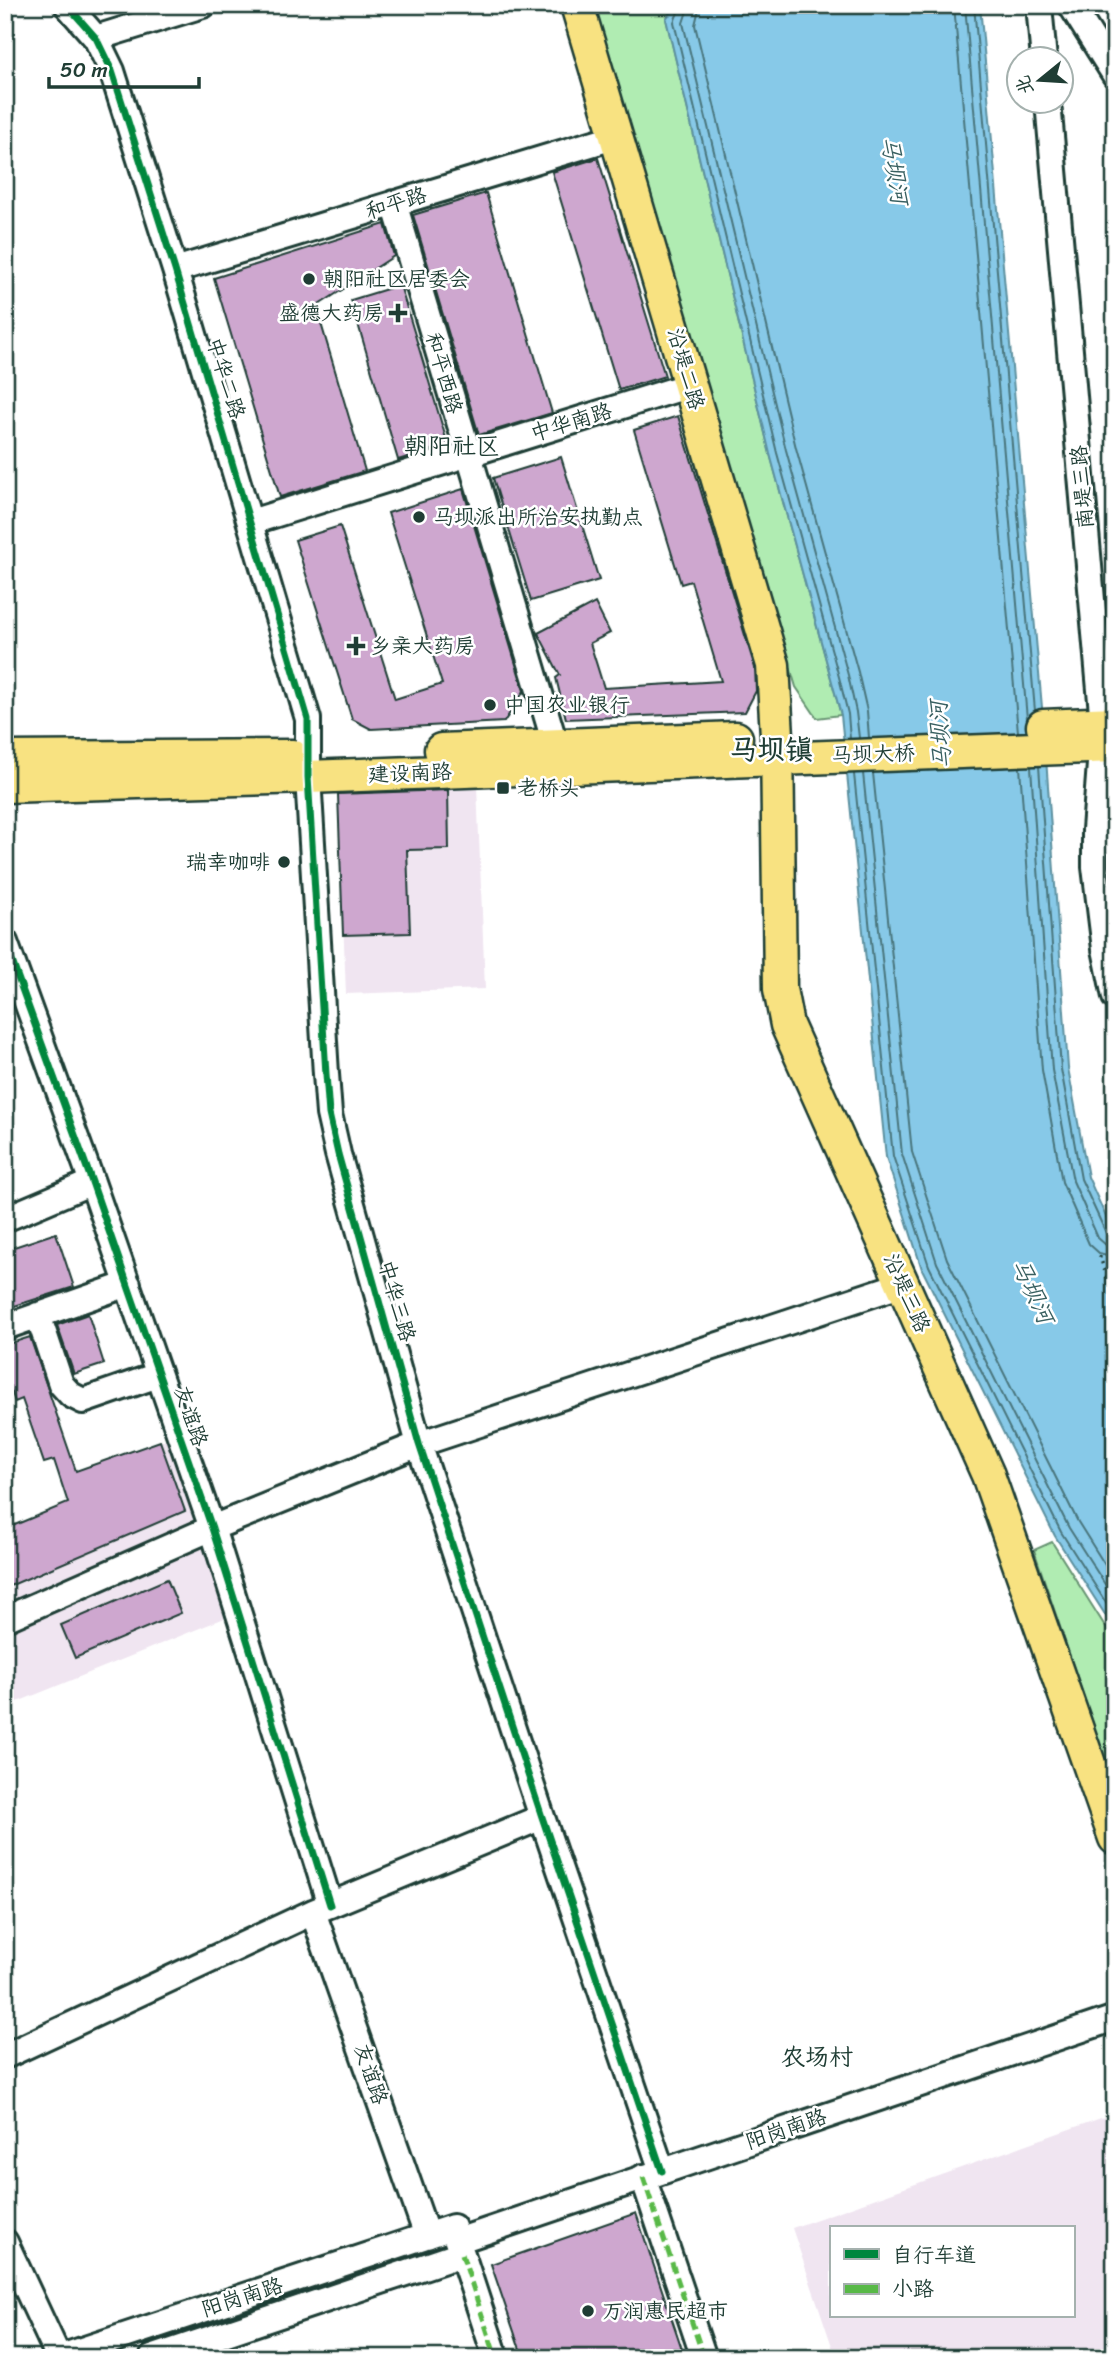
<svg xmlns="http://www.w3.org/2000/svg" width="1120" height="2363" viewBox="0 0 1120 2363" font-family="Sriracha,'LXGW WenKai TC',sans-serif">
<rect width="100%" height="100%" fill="#fff"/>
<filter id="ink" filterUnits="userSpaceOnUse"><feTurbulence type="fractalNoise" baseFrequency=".0143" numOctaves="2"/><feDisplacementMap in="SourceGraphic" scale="14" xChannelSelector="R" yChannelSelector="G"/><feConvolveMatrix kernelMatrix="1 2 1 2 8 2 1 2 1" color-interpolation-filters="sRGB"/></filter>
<g filter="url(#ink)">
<path fill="#f0e5f1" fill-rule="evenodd" d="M477,786L485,989L346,994L338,791Z
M167,1439L227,1617L5,1707V1529L109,1485L101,1462Z
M1115,2113V2358H836L792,2228ZM831,2228H1073V2316H831Z"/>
<path fill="#b0ecb2" stroke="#689473" stroke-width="2" d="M592,5H675L666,19L770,454L841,715L817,718L796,687Z
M1052,1542L1115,1642V1789L1034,1550Z"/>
<path fill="#87c9e8" stroke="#5d91a0" stroke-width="2" d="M675,5H980L1044,730L1068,1068L1088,1177L1115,1237V1630L1055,1536L922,1269L886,1157L841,715L770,454L666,19Z"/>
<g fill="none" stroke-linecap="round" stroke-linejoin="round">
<path stroke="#49757c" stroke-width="2" d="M681,5L674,22L777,453L839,677L848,714L850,739
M689,5L683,23L786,450L848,675L856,712L859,738
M700,5L695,25L796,448L858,672L867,711L869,738
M954,5L1018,732
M965,5L1027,719
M974,5L1035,711
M1039,766L1061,1069L1081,1179L1106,1233L1115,1237
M1020,767L1042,1070L1062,1182L1089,1244L1099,1253L1115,1257
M1031,767L1052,1070L1073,1181L1098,1238L1106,1245L1115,1246
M863,773L902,1154L937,1263L1069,1528L1115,1600
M873,773L912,1152L947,1259L1078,1522L1115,1581
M854,774L893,1156L929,1266L1061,1532L1115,1617"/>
</g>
<path fill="#cea7cf" stroke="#1f3d34" stroke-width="2" d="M598,158L665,376L619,390L552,172Z
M486,193L552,413L479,435L413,215Z
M385,224L394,256L308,312L317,310L365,471L280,497L214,278Z
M400,285L448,445L398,460L351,300Z
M678,416L755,668L756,691L745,712L566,719L556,678L560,675L538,633L595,603L610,633L590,643L604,688L721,681L691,581L681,584L634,430Z
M561,457L599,580L531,601L493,478Z
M463,489L524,691L504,722L371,729L352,719L295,540L340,526L395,699L442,684L388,513Z
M448,790L449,849L407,850L410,933L343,935L338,794Z
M56,1233L74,1287L5,1309V1250Z
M88,1314L104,1364L74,1374L57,1325Z
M30,1337L76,1471L160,1441L185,1511L5,1588V1529L68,1503L54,1460L44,1463L22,1399L15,1402L5,1372V1345Z
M167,1579L181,1613L75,1658L61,1625Z
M636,2213L685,2358H523L491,2264Z"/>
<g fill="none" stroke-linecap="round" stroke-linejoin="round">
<defs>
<path id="minor" d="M67,5L96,38L112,71L175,270L308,719V777L326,1074L329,1114L338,1154L419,1444L542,1817L662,2171
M1039,5L1044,60
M1071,5L1115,75
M96,38L203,5
M1048,102L1103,724L1095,830V867L1105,949L1115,997
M394,203L555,744
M175,270L617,136
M251,522L690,385
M5,942L92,1182L212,1528L330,1905
M5,1219L92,1182
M38,1315L61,1384L71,1395L83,1401L158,1375
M5,1327L128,1284
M5,1619L212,1528L419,1444L903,1284
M313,1912L427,2236
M5,2056L313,1912L542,1817
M643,2177L704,2358
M457,2241L1115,2018
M5,2242L59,2358
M462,2254L496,2358
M58,2358L453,2227L462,2254L152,2358"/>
<path id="major" d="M577,5L773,665L777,736L780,989L787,1025L988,1475L1115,1838
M1043,726L1115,723
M441,750L736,738
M5,758L292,756
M5,786L308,777L1115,746"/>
</defs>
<use href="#minor" stroke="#1f3d34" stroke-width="30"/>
<use href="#major" stroke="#1f3d34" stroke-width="37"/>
<path stroke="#1f3d34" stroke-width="3.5" stroke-dasharray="2 5" stroke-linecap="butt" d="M1115,1253L1100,1257L1115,1301"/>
<use href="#minor" stroke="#fff" stroke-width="24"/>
<use href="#major" stroke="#f8e281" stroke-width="32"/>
<path stroke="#58b947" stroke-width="5" stroke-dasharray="10 5" stroke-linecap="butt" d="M643,2177L704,2358
M462,2254L496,2358"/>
<defs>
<path id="cycleway" d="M67,5L96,38L112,71L175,270L308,719V777L326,1074L329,1114L338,1154L419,1444L542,1817L662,2171
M5,942L92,1182L212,1528L330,1905"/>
</defs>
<use href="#cycleway" stroke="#fff" stroke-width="11"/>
<use href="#cycleway" stroke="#00873e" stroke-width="7"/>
</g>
</g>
<g fill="#1f3d34" stroke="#fff" stroke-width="2.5">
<circle cx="309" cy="279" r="7"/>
<path d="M394.5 302.5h7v7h7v7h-7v7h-7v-7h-7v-7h7z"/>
<circle cx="419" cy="517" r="7"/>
<path d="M352.5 635.5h7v7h7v7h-7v7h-7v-7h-7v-7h7z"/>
<circle cx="490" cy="705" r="7"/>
<rect x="496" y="781" width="14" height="14" rx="3.5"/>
<circle cx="284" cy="862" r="7"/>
<circle cx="588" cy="2311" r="7"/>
</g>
<g text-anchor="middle" stroke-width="5" stroke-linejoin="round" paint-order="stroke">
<g font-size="21" fill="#1f3d34" stroke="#fff">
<text transform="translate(396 203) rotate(-17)" y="7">和平路</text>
<text transform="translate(686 369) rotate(74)" y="7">沿堤二路</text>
<text transform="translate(444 373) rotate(74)" y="7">和平西路</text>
<text transform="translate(226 378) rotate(73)" y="7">中华二路</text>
<text transform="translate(571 422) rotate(-17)" y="7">中华南路</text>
<text transform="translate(1082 487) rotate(-95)" y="7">南堤三路</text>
<text transform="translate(873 754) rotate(-2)" y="7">马坝大桥</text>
<text transform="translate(410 773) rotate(-2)" y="7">建设南路</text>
<text transform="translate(907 1293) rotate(66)" y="7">沿堤三路</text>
<text transform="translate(397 1301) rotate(74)" y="7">中华三路</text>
<text transform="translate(191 1416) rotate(71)" y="7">友谊路</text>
<text transform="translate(371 2074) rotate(71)" y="7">友谊路</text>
<text transform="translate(786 2129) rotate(-19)" y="7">阳岗南路</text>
<text transform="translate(242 2297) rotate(-18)" y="7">阳岗南路</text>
</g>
<g font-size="21" fill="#1f3d34" stroke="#fff" text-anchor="start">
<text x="323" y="286">朝阳社区居委会</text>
<text x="384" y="320" text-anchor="end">盛德大药房</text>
<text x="433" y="524">马坝派出所治安执勤点</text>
<text x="370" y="653">乡亲大药房</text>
<text x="504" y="712">中国农业银行</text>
<text x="517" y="795">老桥头</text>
<text x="270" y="869" text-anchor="end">瑞幸咖啡</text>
<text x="602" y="2318">万润惠民超市</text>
</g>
<g font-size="23" font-style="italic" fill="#396061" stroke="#fff">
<text transform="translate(895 170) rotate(81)" y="8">马坝河</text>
<text transform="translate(940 735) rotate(-94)" y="8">马坝河</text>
<text transform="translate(1033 1291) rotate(65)" y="8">马坝河</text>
</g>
<g font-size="24" fill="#1f3d34" stroke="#fff">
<text x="452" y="454">朝阳社区</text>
<text x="817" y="2065">农场村</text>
</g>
<g font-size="28" font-weight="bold" fill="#1f3d34" stroke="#fff">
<text x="771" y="759">马坝镇</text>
</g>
</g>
<rect width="1120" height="2363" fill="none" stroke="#fff" stroke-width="28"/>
<rect x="14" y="14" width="1092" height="2335" fill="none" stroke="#1f3d34" stroke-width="2.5" filter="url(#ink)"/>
<rect x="830" y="2226" width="245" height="91" fill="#ffffff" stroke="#a5b1ae" stroke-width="2"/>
<rect x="844" y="2249" width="35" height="10" fill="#00873e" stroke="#a5b1ae" stroke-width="2"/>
<text x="892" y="2262" font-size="21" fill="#1f3d34">自行车道</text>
<rect x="844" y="2284" width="35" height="10" fill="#58b947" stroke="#a5b1ae" stroke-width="2"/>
<text x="892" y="2296" font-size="21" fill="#1f3d34">小路</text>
<g transform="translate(1040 80) rotate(252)"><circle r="33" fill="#ffffff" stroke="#a5b1ae" stroke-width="2"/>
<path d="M0-5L12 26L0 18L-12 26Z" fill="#1f3d34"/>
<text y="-10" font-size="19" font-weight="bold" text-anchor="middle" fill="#1f3d34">北</text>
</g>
<path d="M49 77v10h150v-10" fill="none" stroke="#1f3d34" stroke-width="3.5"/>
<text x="60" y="77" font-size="21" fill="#1f3d34" stroke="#ffffff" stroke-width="5" paint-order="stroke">50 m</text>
</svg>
